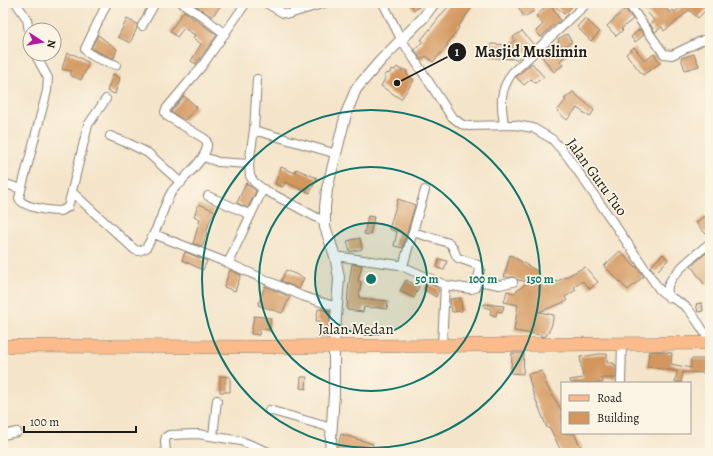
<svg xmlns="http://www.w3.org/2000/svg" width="713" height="456" viewBox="0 0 713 456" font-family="Alegreya,serif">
<rect width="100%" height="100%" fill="#fcf5e5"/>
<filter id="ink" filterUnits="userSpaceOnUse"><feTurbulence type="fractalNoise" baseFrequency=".025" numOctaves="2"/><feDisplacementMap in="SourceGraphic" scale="8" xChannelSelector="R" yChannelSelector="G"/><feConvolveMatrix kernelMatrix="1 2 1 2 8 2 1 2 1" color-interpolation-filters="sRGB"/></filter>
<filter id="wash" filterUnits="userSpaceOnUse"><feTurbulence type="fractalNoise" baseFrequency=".012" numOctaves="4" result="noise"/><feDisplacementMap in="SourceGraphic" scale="16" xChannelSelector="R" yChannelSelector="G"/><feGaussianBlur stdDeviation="0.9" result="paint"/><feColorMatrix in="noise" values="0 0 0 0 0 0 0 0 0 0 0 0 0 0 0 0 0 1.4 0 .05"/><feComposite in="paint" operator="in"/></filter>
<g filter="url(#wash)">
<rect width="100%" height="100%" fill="#f4e4c9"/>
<g id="blocks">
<path fill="#d3965d" d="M192,3H218L221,5L212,17Z
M410,3H425L414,10Z
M451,3H475L458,27L459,28L447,44L448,45L433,62L426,56L421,60L415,50L423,41L421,40Z
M516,3H530L534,11L524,17Z
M550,3L560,20L556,25L555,24L541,37L536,31L543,24L536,16Z
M552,3H569L572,7L564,14Z
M639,3H661L670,13L673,10L675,12L686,3H710V6L698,18L689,10L676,22L664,31L662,27L655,32L650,24L655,21Z
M625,9L633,19L621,29L623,30L616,36L607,26Z
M184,11L217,35L196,64L191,61L201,44L193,38L195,35L184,28L177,37L170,31Z
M585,18L600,32L591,41L577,27Z
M127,19L137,24V28L130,43L118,37Z
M640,29L644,35L635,42L631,37Z
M522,31L534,45L530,49L516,60L514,59L490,57L491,44L509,45L515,40L513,37Z
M567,34L572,42L562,48L567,55L560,61L563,65L554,72L540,54L549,46L550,48L559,41L558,39Z
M98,35L117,49L114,58L97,52L91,48Z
M634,47L645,61L654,54L660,63L643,75L626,54Z
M67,53L75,55L89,63L81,80L70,75L72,71L62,69Z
M694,54L699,66L685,70L681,58Z
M532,63L544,77L535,83L531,79L524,85L516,77Z
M397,67L401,70H406L407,75L414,80L401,99L381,86L385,79V74L390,73L391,69L395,70Z
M113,74L120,78L115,94L107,91Z
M573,92L594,110L590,117L577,108L567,120L557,111L566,100L564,99Z
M184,96L197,107L185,120L171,112Z
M281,167L295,173L296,169L317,178L310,193L285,182L283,187L275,184Z
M246,183L256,191L248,208L237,203Z
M398,199L415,205L403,248L394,246L397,232L389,229Z
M199,204L215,211L209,223L203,246L193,244L200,219L194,216Z
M368,216L374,217L370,235L364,234Z
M704,216L710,222V230L706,234L696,223Z
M360,238L362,249L350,252L347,241Z
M620,251L635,267L636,266L644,276L628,290L604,266Z
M185,252L207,261L203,270L182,260Z
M706,253L710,259V281L705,285L691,266Z
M663,254L668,260L656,272L650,267Z
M510,255L537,271L546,287L585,267L598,282L590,289L583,281L574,287L576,290L565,297L567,301L539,312L554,315L551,327L546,336L541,337V335L514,331L518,305L504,302L507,291L514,293L528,282L518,280L514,277H504Z
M439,259L447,261L444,270L437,268Z
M352,264L362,265L358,281L361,282L359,298L388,301L387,309L373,307V308L364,307L363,312L347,310L348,291Z
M230,270L241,275L235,291L224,287Z
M286,270L304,278L299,289L281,281Z
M406,280L419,287L414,298L400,291Z
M428,283L439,289L436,297L424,290Z
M265,286L290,297L282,313L258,305Z
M461,298L462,311L452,312L450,299Z
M702,303L703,311L698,312L696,304Z
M484,304L504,306L502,312L497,311L496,316L490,314L491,309L484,307Z
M318,309L330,311L328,337L318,336L320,321H316Z
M254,316L271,318L269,330L260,329L259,335L251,334Z
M655,351L672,353L671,364L691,368V359H710V373L683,372L681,383L675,382L677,371L647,367L649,352Z
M512,353H524L523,374L511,373Z
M599,354H607V363H614V365H616V378H602L603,383H571L570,380L583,378L580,357Z
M542,371L547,386L562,411V433H574L582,450L574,453H562L550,428H547L532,390L528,374Z
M220,376L230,377V392H220Z
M301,377H307L306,389L300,388Z
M341,434L373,444L370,453H345L337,450Z"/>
</g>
</g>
<g filter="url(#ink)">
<use href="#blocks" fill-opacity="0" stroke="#888072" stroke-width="1"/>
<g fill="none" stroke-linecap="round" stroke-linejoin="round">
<defs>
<path id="minor" d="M16,3L27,19L30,38
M107,3L85,49C90,58 107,61 116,65
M182,3L202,16L225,34
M266,3L283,13L289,14L325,3
M383,3L401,39L451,116L461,124L468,126L515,125L533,128L552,139L568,157L659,289C667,298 680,300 688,309C696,318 703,331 710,341
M628,3L664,54L672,55L703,40
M142,26L155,3
M35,54L48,78L47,91L19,198C21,207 50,211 59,211C62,211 65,209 68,207L88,125L106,99
M257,79L254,130L249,164L250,176L254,182L263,189L325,222
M504,125C501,103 499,92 512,73L585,5V3
M254,130L337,154
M110,136L130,144L148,153L181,183
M204,157L218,162L249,164
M3,183L21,189
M72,192L135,250L139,251L146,248C152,238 157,228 161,217C164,208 167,199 172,191C180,181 216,152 205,139L167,116L165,112L166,109L202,66L246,3
M208,196L251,215
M154,234L228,263L302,296L337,307
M335,256L399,265L445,285L471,289L475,288L480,270L478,265L458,258C454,254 455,247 449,243L413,232
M228,263L263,189
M403,266L425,190
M477,281L500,285L513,282
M669,298C668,294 667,290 668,286C672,272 699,252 710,243
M442,345L445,285
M621,383L622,343
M269,410L332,428
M3,435L17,432
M213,436L217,400
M166,453L165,441L166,437L169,435L198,434L241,441L271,453"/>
<path id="tertiary" d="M330,453L334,394V345L339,278L335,256L325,227V207L327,189L346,114L356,89L381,60L423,18L434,3"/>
<path id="primary" d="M3,346L266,347L710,343"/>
</defs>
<use href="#minor" stroke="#888072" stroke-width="10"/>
<use href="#tertiary" stroke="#888072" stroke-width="12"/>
<use href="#primary" stroke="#888072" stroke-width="14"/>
<use href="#minor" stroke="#fff" stroke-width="8"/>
<use href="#tertiary" stroke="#fff" stroke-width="10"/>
<use href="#primary" stroke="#fbbb8c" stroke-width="13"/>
</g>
</g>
<circle cx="371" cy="279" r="56" fill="#0f766e" fill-opacity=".12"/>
<g fill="none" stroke="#0f766e" stroke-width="2">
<circle cx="371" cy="279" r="56"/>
<circle cx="371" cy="279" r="112"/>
<circle cx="371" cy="279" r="169"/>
</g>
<g text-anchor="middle" stroke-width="3.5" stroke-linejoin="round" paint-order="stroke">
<g font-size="15" fill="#1c1c1c" stroke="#fcf5e5">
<text transform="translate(597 177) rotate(54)" y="5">Jalan Guru Tuo</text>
<text x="356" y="334">Jalan Medan</text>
</g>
</g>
<circle cx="371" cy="279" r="6" fill="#0f766e" stroke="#fcf5e5" stroke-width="2"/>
<g font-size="12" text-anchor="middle" font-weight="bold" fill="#0f766e" stroke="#fcf5e5" stroke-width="3.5" stroke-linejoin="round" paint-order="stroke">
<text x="427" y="283">50 m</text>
<text x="483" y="283">100 m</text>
<text x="540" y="283">150 m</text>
</g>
<path fill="none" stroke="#1c1c1c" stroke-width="1.5" d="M397 83L457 52"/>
<g fill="#1c1c1c" stroke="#fcf5e5" stroke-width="1.5">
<circle cx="397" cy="83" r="4"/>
<circle cx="457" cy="52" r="10"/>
</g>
<g font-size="12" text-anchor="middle" font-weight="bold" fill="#fff">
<text x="457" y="56">1</text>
</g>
<g font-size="16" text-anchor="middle" font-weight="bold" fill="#1c1c1c" stroke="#fcf5e5" stroke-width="3.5" stroke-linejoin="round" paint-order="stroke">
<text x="531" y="57">Masjid Muslimin</text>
</g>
<rect width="713" height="456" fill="none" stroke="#fcf5e5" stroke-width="16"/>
<rect x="561" y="382" width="130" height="52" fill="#fcf5e5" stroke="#a29e95"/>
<rect x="569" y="395" width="20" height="6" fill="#fbbb8c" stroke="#a29e95"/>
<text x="597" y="402" font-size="12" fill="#1c1c1c">Road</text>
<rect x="569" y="412" width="20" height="12" fill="#d3965d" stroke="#a29e95"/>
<text x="597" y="422" font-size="12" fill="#1c1c1c">Building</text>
<g transform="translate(42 42) rotate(102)"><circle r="19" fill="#fcf5e5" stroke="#a29e95"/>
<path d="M0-3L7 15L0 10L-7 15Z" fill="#b5179e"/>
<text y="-6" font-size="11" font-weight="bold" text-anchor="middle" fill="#1c1c1c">N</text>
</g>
<path d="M24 426v6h112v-6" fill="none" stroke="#1c1c1c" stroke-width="2"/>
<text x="30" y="426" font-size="12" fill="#1c1c1c" stroke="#fcf5e5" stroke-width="3" paint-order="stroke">100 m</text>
</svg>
